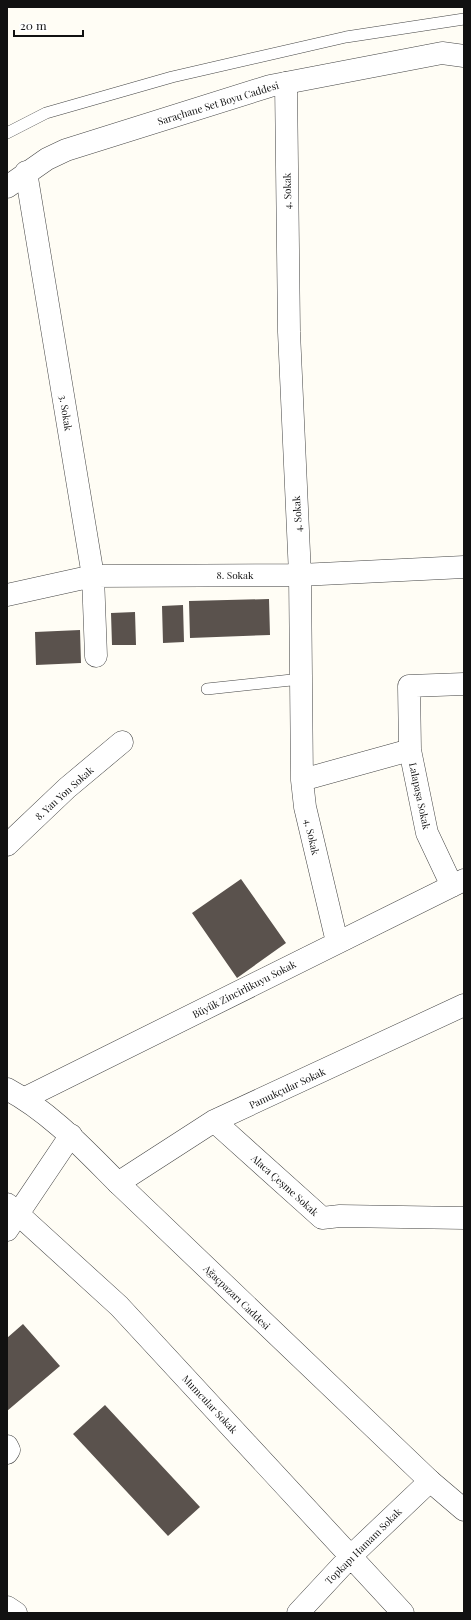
<svg xmlns="http://www.w3.org/2000/svg" width="471" height="1620" viewBox="0 0 471 1620" font-family="'Playfair Display',serif">
<rect width="100%" height="100%" fill="#fffdf5"/>
<path fill="#5a524d" d="M269,599L270,635L190,638L189,601Z
M183,605L184,642L163,643L162,606Z
M135,612L136,645H112L111,613Z
M80,630L81,663L36,665L35,632Z
M241,879L286,943L237,978L192,913Z
M23,1324L60,1366L7,1411V1338Z
M105,1405L200,1507L168,1536L73,1434Z"/>
<g fill="none" stroke-linecap="round" stroke-linejoin="round">
<defs>
<path id="service" d="M7,133L46,113L172,77L346,37L464,19
M207,689L301,679"/>
<path id="minor" d="M286,83L289,332L300,575L302,780L305,807L337,942
M26,172L93,576L96,656
M7,595L93,576L300,575L464,567
M302,780L410,750
M7,845L67,788L122,742
M452,886L427,833L410,750L409,686L464,684
M25,1098L464,880
M214,1121L322,1218L340,1216L464,1218
M118,1183L214,1121L464,1005
M7,1204L119,1306L403,1613
M7,1230L71,1135
M7,1446L9,1450L7,1453
M7,1607L16,1613
M298,1613L351,1556L430,1481"/>
<path id="tertiary" d="M7,187L47,159L66,150L270,86L442,53L464,56
M7,1089C50,1112 84,1149 118,1183L430,1481L464,1510"/>
</defs>
<use href="#service" stroke="#444" stroke-width="12"/>
<use href="#minor" stroke="#444" stroke-width="23"/>
<use href="#tertiary" stroke="#444" stroke-width="23"/>
<use href="#service" stroke="#fff" stroke-width="11"/>
<use href="#minor" stroke="#fff" stroke-width="22"/>
<use href="#tertiary" stroke="#fff" stroke-width="22"/>
</g>
<g text-anchor="middle" stroke-width="4" stroke-linejoin="round" paint-order="stroke">
<g font-size="10" fill="#111" stroke="#fff">
<text transform="translate(218 103) rotate(-17)" y="4">Saraçhane Set Boyu Caddesi</text>
<text transform="translate(287 191) rotate(-91)" y="4">4. Sokak</text>
<text transform="translate(66 413) rotate(81)" y="4">3. Sokak</text>
<text transform="translate(297 514) rotate(-93)" y="4">4. Sokak</text>
<text x="235" y="579">8. Sokak</text>
<text transform="translate(64 793) rotate(-42)" y="4">8. Yan Yon Sokak</text>
<text transform="translate(420 796) rotate(78)" y="4">Lalapaşa Sokak</text>
<text transform="translate(312 837) rotate(77)" y="4">4. Sokak</text>
<text transform="translate(244 989) rotate(-27)" y="4">Büyük Zincirlikuyu Sokak</text>
<text transform="translate(287 1088) rotate(-25)" y="4">Pamukçular Sokak</text>
<text transform="translate(285 1185) rotate(42)" y="4">Alaca Çeşme Sokak</text>
<text transform="translate(237 1297) rotate(44)" y="4">Ağaçpazarı Caddesi</text>
<text transform="translate(210 1404) rotate(47)" y="4">Mumcular Sokak</text>
<text transform="translate(363 1546) rotate(-45)" y="4">Topkapı Hamam Sokak</text>
</g>
</g>
<rect width="471" height="1620" fill="none" stroke="#111111" stroke-width="16"/>
<path d="M14 30v6h69v-6" fill="none" stroke="#111111" stroke-width="2"/>
<text x="20" y="30" font-size="12" fill="#111111" stroke="#ffffff" stroke-width="3" paint-order="stroke">20 m</text>
</svg>
